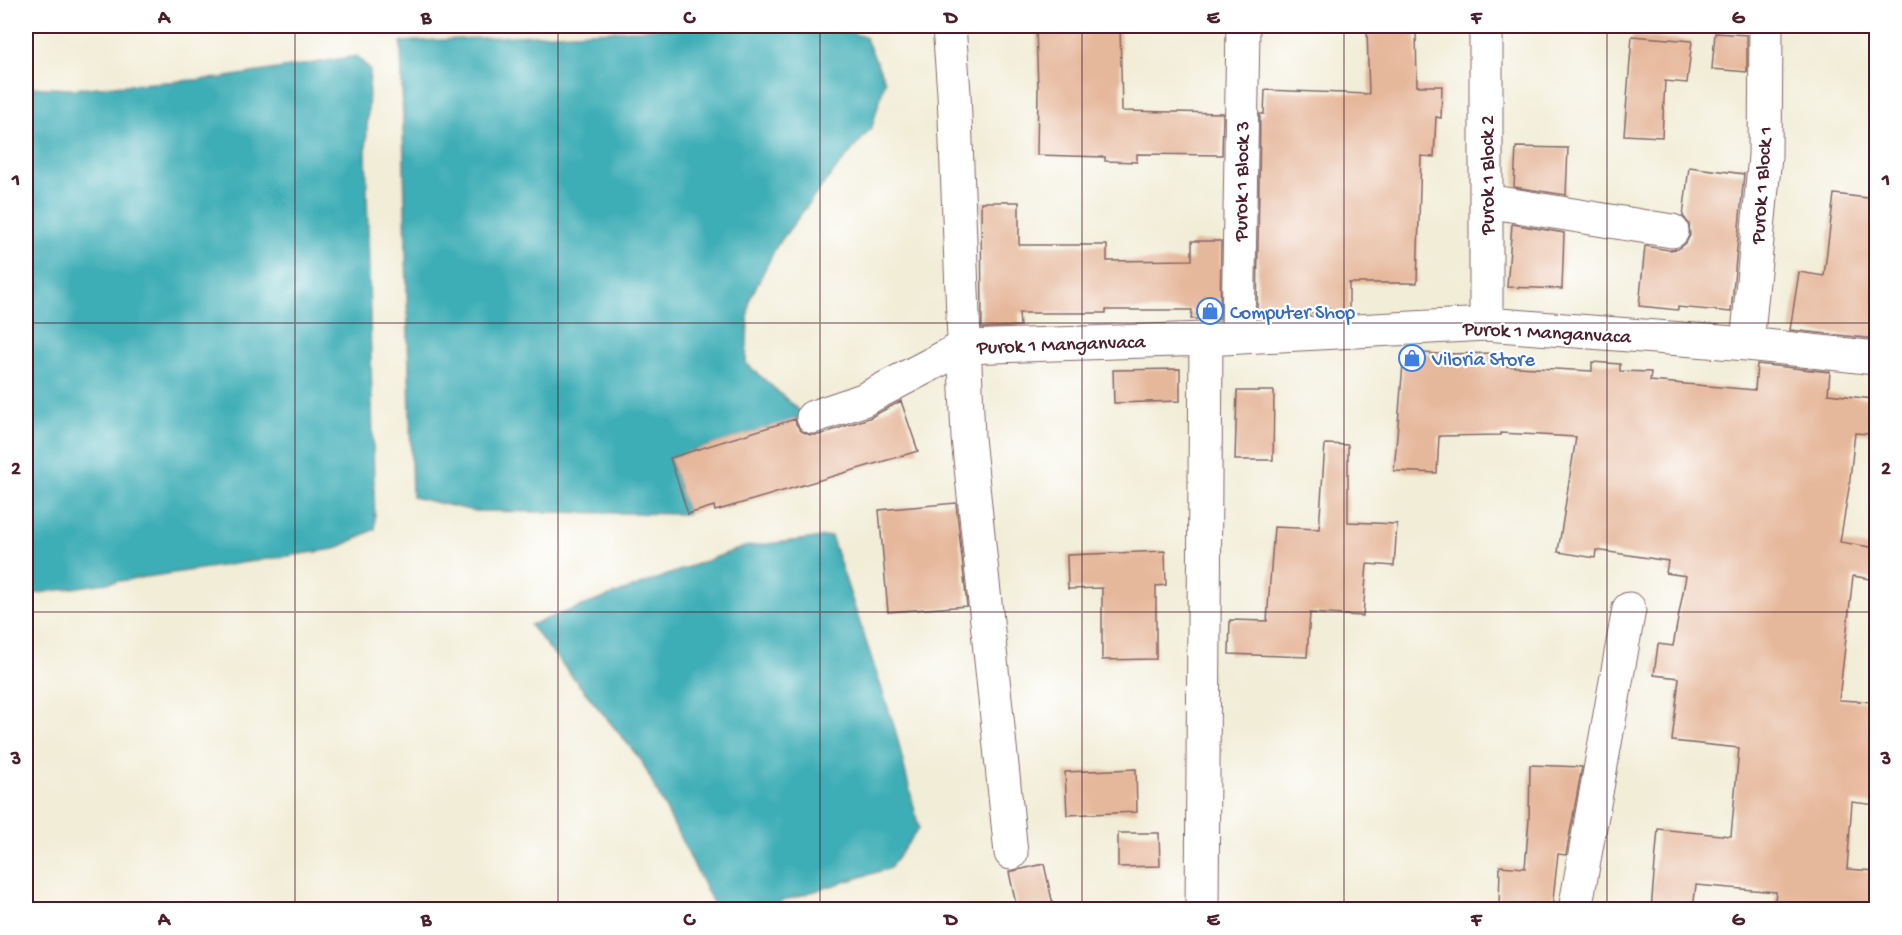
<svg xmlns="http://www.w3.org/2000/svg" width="1902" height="935" viewBox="0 0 1902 935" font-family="'Gochi Hand',sans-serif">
<rect width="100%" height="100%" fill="#fff"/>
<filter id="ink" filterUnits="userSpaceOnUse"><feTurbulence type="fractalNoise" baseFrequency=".0167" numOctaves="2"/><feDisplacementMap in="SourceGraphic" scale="12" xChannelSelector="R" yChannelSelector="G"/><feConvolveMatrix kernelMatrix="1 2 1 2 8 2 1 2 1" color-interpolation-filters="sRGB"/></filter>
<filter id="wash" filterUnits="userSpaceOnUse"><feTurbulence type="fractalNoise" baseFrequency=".008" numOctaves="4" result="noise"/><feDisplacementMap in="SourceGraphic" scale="24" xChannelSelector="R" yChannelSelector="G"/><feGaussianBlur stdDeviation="1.35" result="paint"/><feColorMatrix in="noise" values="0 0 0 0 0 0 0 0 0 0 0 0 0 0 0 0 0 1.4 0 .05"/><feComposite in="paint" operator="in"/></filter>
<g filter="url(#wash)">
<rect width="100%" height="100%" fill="#f1edd7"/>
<path fill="#3cadb6" stroke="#436670" stroke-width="1.5" d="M709,26H826L865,37L885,81L872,127L825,182L776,247L749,301L746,363L805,416L670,458L688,514L474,511L412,497L401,42Z
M357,56L370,70L366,149L375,529L335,549L26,595V87L72,89L221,78Z
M831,536L895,729L919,828L890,868L756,909H716L641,760L530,625L744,547Z"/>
<g id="blocks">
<path fill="#e6b89b" d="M1120,26L1122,111L1223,113L1222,155L1137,154V162L1105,161V157L1037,155L1038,89L1036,27Z
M1416,30L1417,86H1442L1441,118L1436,117L1434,157L1421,156L1417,283H1349V313H1257L1260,114H1264L1265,90L1369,94L1367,31Z
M1715,33L1747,35V72L1712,69Z
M1632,36L1692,41L1687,83L1665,81L1662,137L1624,135Z
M1516,147L1568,148L1566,195L1514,187Z
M1689,167L1744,174L1731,312L1678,307V310L1639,306L1645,246L1669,250L1678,249L1686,243L1690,235L1689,224L1683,216Z
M1834,194L1876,199V339L1790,330L1799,272L1824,276Z
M981,202H1019V245H1107V261L1192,260V241H1221L1220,319H1191L1192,310H1106V313H1019L1020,326L982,328Z
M1512,224L1564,233L1562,289L1507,287Z
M1404,352L1440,354L1500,353L1501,366L1592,371V362L1620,364V371L1651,372L1650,381L1755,390L1757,364L1775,366L1830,372L1828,394L1873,399L1869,434L1855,433L1849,488L1840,542L1876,548V580L1853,576L1839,700L1876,702V805L1852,802L1847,869L1876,871V909H1794L1774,907L1776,892L1696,885L1693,909H1651L1658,829L1731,836L1739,748L1672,741L1679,678L1654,675L1658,644L1673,646L1686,576L1666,573L1668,561L1596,550L1595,558L1558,552L1576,437L1501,433V435L1439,436L1437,473L1394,471Z
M1180,369V401L1114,403L1113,370Z
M1237,391H1274L1273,460H1235Z
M901,401L918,451L715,511L714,506L688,514L670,458L795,419L796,424L801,431L810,435H819L869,418Z
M1325,444L1348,445V522L1397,524L1394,566L1367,564L1363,616L1310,613L1307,657L1229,654L1230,620L1267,621L1274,527L1319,529Z
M956,503L967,606L888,612L879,510Z
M1165,551L1166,585L1156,586V659L1102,660V588L1068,589L1067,555Z
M1530,765L1582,767L1566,855L1558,854L1552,909H1499L1500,866L1525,868L1529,819Z
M1136,769L1137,812L1067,815L1065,772Z
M1118,833H1159L1160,866L1118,867Z
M1044,864L1054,909H1017L1009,872Z"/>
</g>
</g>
<g filter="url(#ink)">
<use href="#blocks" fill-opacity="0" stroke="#846767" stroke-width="1.5"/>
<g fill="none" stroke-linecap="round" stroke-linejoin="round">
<defs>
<path id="minor" d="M949,26L954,93L968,438L1011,853
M1486,201L1672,231
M1486,324V26
M1238,337L1243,26
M1747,344L1765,156L1766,26
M813,417L863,400L964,347L1206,339L1486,324L1747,344L1876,358
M1202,910L1206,339
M1575,910L1629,609"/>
</defs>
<use href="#minor" stroke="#846767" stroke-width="35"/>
<use href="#minor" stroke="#fff" stroke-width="33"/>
</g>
</g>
<path fill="none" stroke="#4a1f2b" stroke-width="1.5" stroke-opacity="0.55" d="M295,26V910M558,26V910M820,26V910M1082,26V910M1344,26V910M1607,26V910M26,323H1876M26,612H1876"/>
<defs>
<symbol id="shop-ring" viewBox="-11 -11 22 22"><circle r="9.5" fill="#fff" stroke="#3f7fe0" stroke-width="1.5"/><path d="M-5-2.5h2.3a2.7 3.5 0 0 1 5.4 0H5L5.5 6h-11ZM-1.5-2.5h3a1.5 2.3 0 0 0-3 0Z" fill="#3f7fe0"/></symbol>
</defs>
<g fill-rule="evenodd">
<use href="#shop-ring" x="1195" y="296" width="30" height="30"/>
<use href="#shop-ring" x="1397" y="343" width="30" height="30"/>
</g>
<g text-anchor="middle" stroke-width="4.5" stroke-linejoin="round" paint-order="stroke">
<g font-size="20" fill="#4a1f2b" stroke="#fff">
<text transform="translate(1486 175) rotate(-90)" y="7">Purok 1 Block 2</text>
<text transform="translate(1240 181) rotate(-89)" y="7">Purok 1 Block 3</text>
<text transform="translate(1760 185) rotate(-86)" y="7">Purok 1 Block 1</text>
<text transform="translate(1547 331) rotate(3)" y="7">Purok 1 Manganvaca</text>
<text transform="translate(1061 343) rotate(-2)" y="7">Purok 1 Manganvaca</text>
</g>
<g font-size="20" fill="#366cbe" stroke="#fff" text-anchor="start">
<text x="1230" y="318">Computer Shop</text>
<text x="1432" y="365">Viloria Store</text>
</g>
</g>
<rect width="1902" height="935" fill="none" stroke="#fff" stroke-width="66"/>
<rect x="33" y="33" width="1836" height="869" fill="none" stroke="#4a1f2b" stroke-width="2"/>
<g font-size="20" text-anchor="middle" font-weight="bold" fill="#4a1f2b">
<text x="164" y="23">A</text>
<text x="426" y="23">B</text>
<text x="689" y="23">C</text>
<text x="951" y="23">D</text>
<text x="1213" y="23">E</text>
<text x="1476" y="23">F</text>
<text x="1738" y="23">G</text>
<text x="16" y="185">1</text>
<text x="1886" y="185">1</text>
<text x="16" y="474">2</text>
<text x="1886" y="474">2</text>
<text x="16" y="764">3</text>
<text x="1886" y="764">3</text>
<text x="164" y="925">A</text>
<text x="426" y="925">B</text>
<text x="689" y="925">C</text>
<text x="951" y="925">D</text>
<text x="1213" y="925">E</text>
<text x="1476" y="925">F</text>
<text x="1738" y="925">G</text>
</g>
</svg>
